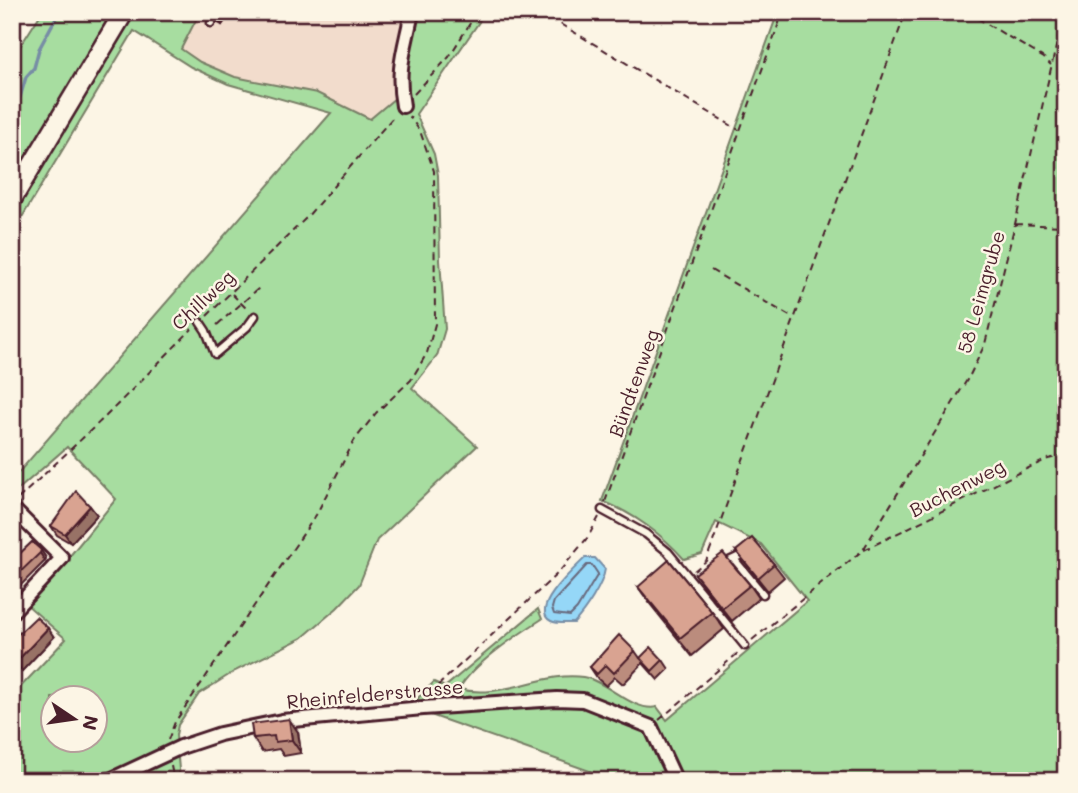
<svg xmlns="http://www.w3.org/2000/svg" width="1078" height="793" viewBox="0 0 1078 793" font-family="Mali,sans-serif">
<rect width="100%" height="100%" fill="#fcf5e5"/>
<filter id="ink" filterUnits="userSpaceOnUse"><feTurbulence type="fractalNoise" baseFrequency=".0143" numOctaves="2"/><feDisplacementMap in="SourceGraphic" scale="14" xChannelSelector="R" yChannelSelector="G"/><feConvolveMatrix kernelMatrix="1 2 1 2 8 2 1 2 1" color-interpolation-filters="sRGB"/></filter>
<g filter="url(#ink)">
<path fill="#f2dccc" d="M200,12H408L395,62V98L370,119L317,93L235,77L200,62L181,49Z"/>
<path fill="#a7dda0" stroke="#787e66" stroke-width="2" fill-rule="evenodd" d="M42,12H116L12,186V59Z
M132,12H200L181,49L200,62L235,77L317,93L370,119L395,98V62L408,12H483L479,22L416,114L434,154L438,175L440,260L445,329L437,356L412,388L477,446L377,540L359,585L337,608L302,638L235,671L199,694L178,725L176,735L180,781H12V696L66,639L26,604L69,557L116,499L67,447L12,495V480L331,113L228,84L191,67L134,31L12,234V208ZM52,698H94V740H52Z
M778,12H1066V781H618L425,713L411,705L434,682L445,687L538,609L542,619C517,635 474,663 459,689C502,700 543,671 583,677C605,680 634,713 657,707L667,720L807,601L761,544L716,522L702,554L684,559C663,535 633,513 602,501Z"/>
<path fill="#95d7f7" stroke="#778da5" stroke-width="2" d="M585,558H595L605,569C603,585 585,611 574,623C567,623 557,624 551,621C528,609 576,567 585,558Z"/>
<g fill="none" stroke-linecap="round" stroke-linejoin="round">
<path stroke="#68697d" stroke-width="2" d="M587,565H592L598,574L577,609L570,616L554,614L552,608L554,601Z"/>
<path stroke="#778da5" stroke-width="3.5" d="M12,102L20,97L26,77L34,68L39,49L59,12"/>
<defs>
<path id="lane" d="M211,23L218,12
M200,322L206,331L215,354L247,327L255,316
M602,510L646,534L668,552L745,646
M734,559L763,594
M725,563L746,553"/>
<path id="street" d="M403,106C396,68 405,49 412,12
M12,508L62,558L12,612
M108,781L181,747L220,734L282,721L423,708L557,699L583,700L651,727L676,781"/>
<path id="secondary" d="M12,199L124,12"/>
</defs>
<use href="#lane" stroke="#4a1f2b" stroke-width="11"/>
<use href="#street" stroke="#4a1f2b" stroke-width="18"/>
<use href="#secondary" stroke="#4a1f2b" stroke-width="23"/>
<path stroke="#4a1f2b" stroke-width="2" stroke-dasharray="7 5" stroke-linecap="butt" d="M540,12L739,130
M967,12L1044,58L1051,65
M414,94L449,57L477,12
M1015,224L1066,226
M711,270L793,318
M232,294L248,310
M207,316L307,217L394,116
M217,325L259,288
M18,499L106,416L192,329
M605,502L783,12
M864,550L1020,472L1048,459L1066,455
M694,571L706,561L906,12
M752,640L863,550L970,375L985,344L1015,224L1064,12
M429,694L559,572L588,537L599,517
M659,720L738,653
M168,740L175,722L316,515L354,441L376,413L411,380L427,353L435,324L434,171L420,131L409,116
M171,766L174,781"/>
<use href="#lane" stroke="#fcf5e5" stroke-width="6"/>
<use href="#street" stroke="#fcf5e5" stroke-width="12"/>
<use href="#secondary" stroke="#fcf5e5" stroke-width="18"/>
</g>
<path fill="#bb8c7d" stroke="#4a1f2b" stroke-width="2" d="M231,12L222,25L218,23L212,14Z
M90,506L97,515L71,543L57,535L51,526Z
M12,533L19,542L12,548Z
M32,542L46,558L45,561L14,592L15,595L12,598V561Z
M736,551L774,564L784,577L768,591Z
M695,574L750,585L759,598L732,621L704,587Z
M638,587L712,612L724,629L692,656L650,604Z
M54,637L22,671L12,662V640Z
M635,651L640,658L663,660L669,669L658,680L643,663L623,684L615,677L606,686L598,679L590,667Z
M298,732L301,753L284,756L279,749L262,752L253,738Z"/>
<path fill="#987266" stroke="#4a1f2b" stroke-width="2" d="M219,12H231L222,25L216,17Z
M90,506L97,515L71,543L65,534Z
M41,550L46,558L45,561L40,553Z
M48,628L54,637L22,671L16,662Z
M289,719L298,732L301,753L292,740Z"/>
<path fill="#d9a391" stroke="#4a1f2b" stroke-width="2" d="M213,12H219L216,17L212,14Z
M76,491L90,506L65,534L51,526Z
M752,538L774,564L758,578L736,551Z
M32,542L41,550L40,553L12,580V561Z
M723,553L750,585L722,608L695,574Z
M669,560L712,612L680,638L638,587Z
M36,617L48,628L16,662L12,658V640Z
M619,635L635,651L614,673L606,665L597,674L590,667Z
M651,647L663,660L652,671L640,658Z
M289,719L292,740L275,742L274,736L253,738L251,724Z"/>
</g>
<g text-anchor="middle" stroke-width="5" stroke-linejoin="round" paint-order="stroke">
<g font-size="19" fill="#4a1f2b" stroke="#fcf5e5">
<text transform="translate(981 292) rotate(-74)" y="7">58 Leimgrube</text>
<text transform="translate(203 300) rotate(-43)" y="7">Chillweg</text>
<text transform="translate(634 383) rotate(-70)" y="7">Bündtenweg</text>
<text transform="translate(957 488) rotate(-27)" y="7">Buchenweg</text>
<text transform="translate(375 694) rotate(-5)" y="7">Rheinfelderstrasse</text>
</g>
</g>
<rect width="1078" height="793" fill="none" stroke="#fcf5e5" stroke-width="42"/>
<rect x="21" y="21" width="1036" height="751" fill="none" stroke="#4a1f2b" stroke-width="2.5" filter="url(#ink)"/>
<g transform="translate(74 719) rotate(103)"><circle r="33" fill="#fcf5e5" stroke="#b59f9b" stroke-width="2"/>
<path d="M0-5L12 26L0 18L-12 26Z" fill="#4a1f2b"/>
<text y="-10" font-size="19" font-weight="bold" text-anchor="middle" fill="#4a1f2b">N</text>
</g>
</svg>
